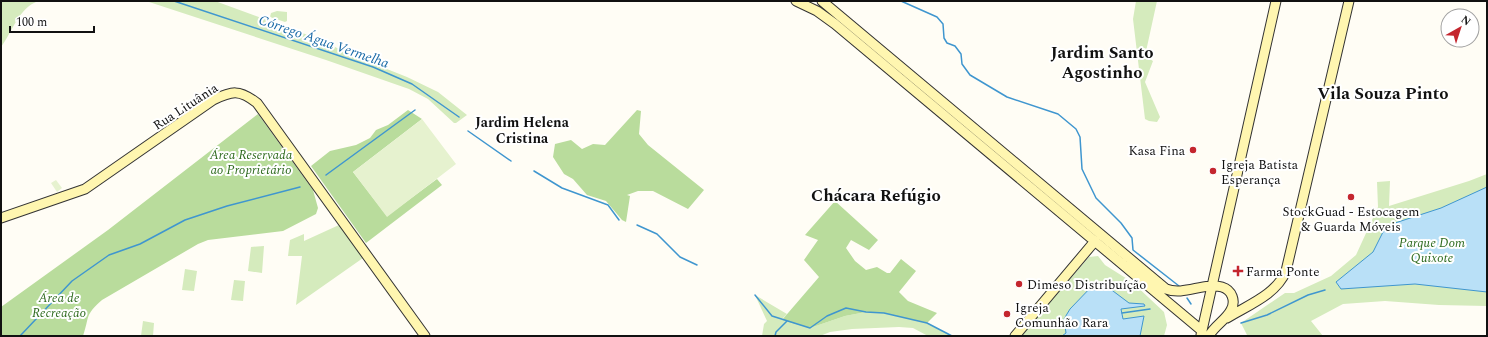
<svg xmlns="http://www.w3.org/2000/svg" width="1488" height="337" viewBox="0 0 1488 337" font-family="Spectral,serif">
<rect width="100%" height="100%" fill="#fffdf5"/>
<path fill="#d5ebbd" d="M1,1H38C18,9 13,31 1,47Z
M146,1H215L316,38L354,56L407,77L438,92L467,115L456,123H454L428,99L409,89L326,60Z
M1136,1H1157L1145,56L1153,61L1145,82L1160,117L1157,122L1149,121L1145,119L1133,19Z
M277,11L287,12V21L285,22L270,17L271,13Z
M1487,174V306L1439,305L1385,301L1343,304L1311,321L1323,336L1247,335L1241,323L1285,293H1294L1331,276L1356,255L1378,207L1377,182L1390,181L1389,206L1469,181Z
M339,225L363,258L296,305L302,256H288L290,240L304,234V241Z
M264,246L262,273L248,271L251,247Z
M1098,256L1105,265L1132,282L1164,312L1167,325L1164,336H1021L1089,257Z
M185,269L197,271L194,291L182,290Z
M234,280L245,281L243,301L231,300Z
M755,295L787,314L782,319L810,328L845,316L866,312L884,313L927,323L952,336H928L913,328L899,327L852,329L830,332L820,336H762L764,324L767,321Z
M143,321L154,323L153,336H141Z"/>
<path fill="#b9dc9c" d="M408,110L422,119L353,172L387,216L437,179L442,185L366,243L311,166L330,151L356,145L370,138L376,130L388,125Z
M637,110L641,111L639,134L648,145L704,190L688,209L653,191H638L627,195L630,196L626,222L622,220L606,201L587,195L573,179L564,174L553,157L555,144L571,140L582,149L593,144L605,145Z
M258,114L313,190L318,208L316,214L283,231L208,240L198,244L102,300C84,316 90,316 83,336H1V307L108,230Z
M835,201L878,240L869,250L851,240L846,248L855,261L866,270L877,267L887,273H890L901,259L916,271L899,292L908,301L937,313L927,323L884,313L866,312L845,316L810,328L782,320L819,277L804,260L818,240L805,235Z"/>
<path fill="#e6f2cf" d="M422,119L456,164L387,217L353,172Z
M56,180L62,188L57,192L51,183Z"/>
<path fill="#b9e0f7" stroke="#3f96cf" d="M1487,187V292L1415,284L1341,289L1336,282L1373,252L1383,232L1395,223L1441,208Z
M1095,283L1105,285L1129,303L1144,304L1145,306L1121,309L1123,319L1144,316L1140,336H1062L1066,333L1064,319L1070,309Z"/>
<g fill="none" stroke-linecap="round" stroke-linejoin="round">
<path stroke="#3f96cf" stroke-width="1.5" d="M174,1L373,67L412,84L459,117
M901,1L937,17L943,24L944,38L947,43L955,46L961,54L962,64L970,75L1007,97L1058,114L1076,129L1080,137L1082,169L1096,198L1121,223L1132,238L1133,250L1179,286
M468,131L511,161
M534,171L562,188L608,205L619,220
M326,175L415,110
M637,225L657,234L680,257L697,265
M755,295L772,316L810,328L827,316L846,308L866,312L884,313L927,323L952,336
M1187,298L1191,304
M1122,313L1150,309
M1241,323L1267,315L1308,295L1325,290
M20,336L72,281L109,255L140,244L185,220L227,206L300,187
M775,336L776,332L787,321"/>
<defs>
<path id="secondary" d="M796,1L817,11L835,24L1201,330
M822,1L1166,289C1184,296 1204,282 1222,287C1232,290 1236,301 1231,310C1226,320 1214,326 1209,336
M1,218L85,189L213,100C232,91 239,89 257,103L425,336
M1227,318C1248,305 1276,295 1286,271L1349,1
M1201,335L1276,1
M1015,336L1095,241"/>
</defs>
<use href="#secondary" stroke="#333" stroke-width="11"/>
<use href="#secondary" stroke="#fff6b0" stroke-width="9"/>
</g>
<g fill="#c4262e" stroke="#fff" stroke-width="1.5">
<circle cx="1193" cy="150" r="4"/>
<circle cx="1213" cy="171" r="4"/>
<circle cx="1351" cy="197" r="4"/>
<path d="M1236 265h4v4h4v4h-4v4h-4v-4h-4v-4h4z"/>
<circle cx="1019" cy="284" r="4"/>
<circle cx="1007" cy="314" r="4"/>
</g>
<g text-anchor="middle" stroke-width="4" stroke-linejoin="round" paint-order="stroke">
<g font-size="13" fill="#111" stroke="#fff">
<text transform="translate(185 106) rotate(-33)" y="5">Rua Lituânia</text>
</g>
<g font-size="13" fill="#111" stroke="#fff" text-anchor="start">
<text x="1185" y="155" text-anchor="end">Kasa Fina</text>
<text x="1221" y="169">Igreja Batista<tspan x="1221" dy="15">Esperança</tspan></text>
<text x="1351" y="216" text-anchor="middle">StockGuad - Estocagem<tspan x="1351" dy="15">&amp; Guarda Móveis</tspan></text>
<text x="1246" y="276">Farma Ponte</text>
<text x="1027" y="289">Dimeso Distribuíção</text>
<text x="1015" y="312">Igreja<tspan x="1015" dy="15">Comunhão Rara</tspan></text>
</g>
<g font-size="13" font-style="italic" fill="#2f6b1f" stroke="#fff">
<text x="251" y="159">Área Reservada<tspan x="251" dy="15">ao Proprietário</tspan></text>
<text x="1432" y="247">Parque Dom<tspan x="1432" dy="15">Quixote</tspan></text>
<text x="59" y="302">Área de<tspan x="59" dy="15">Recreação</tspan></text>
</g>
<g font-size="14" font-style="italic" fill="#1768a6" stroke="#fff">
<text transform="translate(324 41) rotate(19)" y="5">Córrego Água Vermelha</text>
</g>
<g font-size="14" font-weight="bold" fill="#111" stroke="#fff">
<text x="522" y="127">Jardim Helena<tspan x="522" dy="16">Cristina</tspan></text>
</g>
<g font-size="17" font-weight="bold" fill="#111" stroke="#fff">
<text x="1102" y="58">Jardim Santo<tspan x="1102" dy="20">Agostinho</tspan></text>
<text x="1383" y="99">Vila Souza Pinto</text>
<text x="876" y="201">Chácara Refúgio</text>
</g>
</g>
<rect width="1488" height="337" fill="none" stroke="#111111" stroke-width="4"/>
<g transform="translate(1460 28) rotate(39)"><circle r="19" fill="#ffffff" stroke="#a0a0a0"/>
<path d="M0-3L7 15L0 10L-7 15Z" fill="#c4262e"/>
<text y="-6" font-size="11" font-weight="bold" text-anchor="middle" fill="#111111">N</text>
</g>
<path d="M10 26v6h84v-6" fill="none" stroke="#111111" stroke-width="2"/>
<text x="16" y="26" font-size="12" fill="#111111" stroke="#ffffff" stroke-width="3" paint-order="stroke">100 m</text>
</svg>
